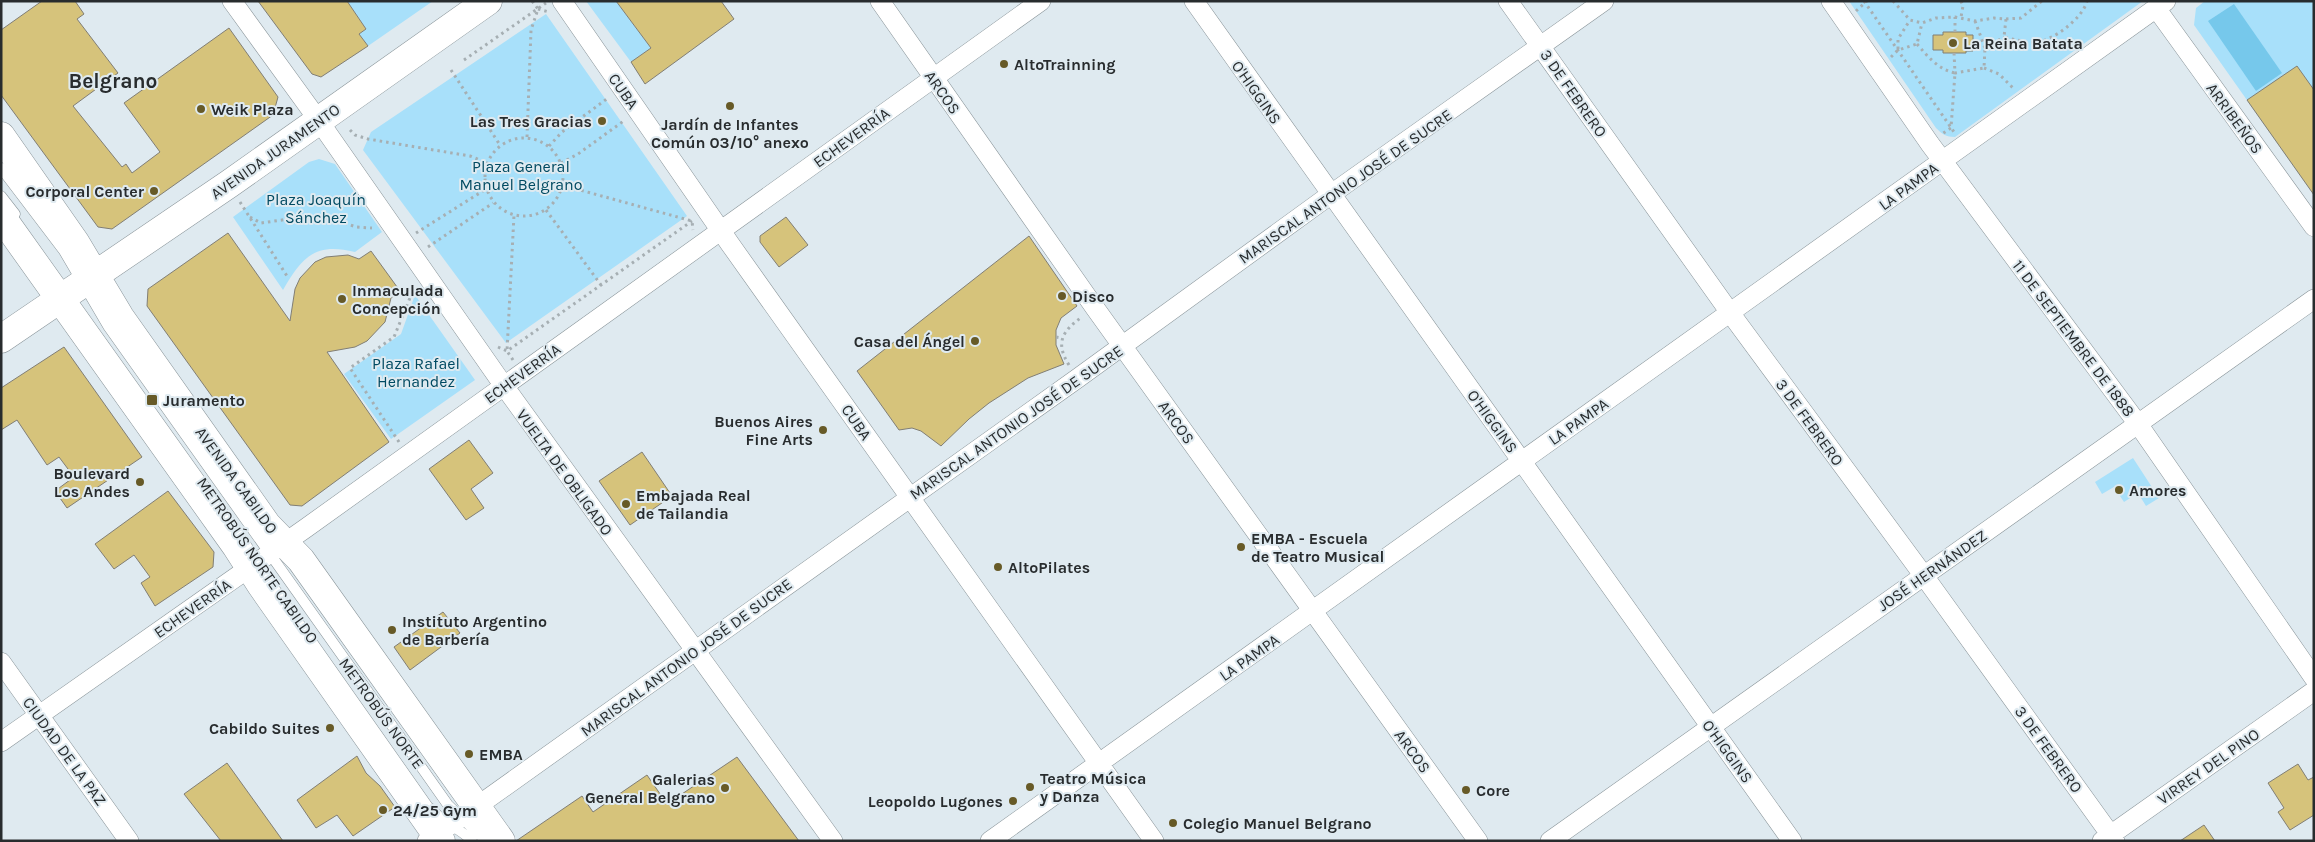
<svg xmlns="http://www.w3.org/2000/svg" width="2315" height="842" viewBox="0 0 2315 842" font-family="Karla,sans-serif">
<rect width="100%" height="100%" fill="#dfeaf0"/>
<path fill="#a8e0fa" d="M347,1H433L368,46L359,34L366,29Z
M586,1H616L651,48L631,62Z
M1849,1H2143L1955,137C1946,137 1942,134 1936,128Z
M2205,1H2314V195L2194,25L2196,8Z
M546,14L687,216L506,343L363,150L371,132Z
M319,159L335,164L382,232L355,252C315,242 302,257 283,290L233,217L309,162Z
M415,295L475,380L391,439L344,374L401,334Z
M2133,458L2159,498L2146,506L2138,493L2124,502L2114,487L2102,494L2095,482Z"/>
<path fill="#76c8eb" d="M2234,4L2282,73L2256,91L2208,21Z"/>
<path fill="#d6c37b" stroke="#817e75" d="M42,1H75L84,14L77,19L118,73L73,106L122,167L126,164L132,173L160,152L124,103L229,28L278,97L273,115L112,229L98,227L1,95V30Z
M258,1H347L366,29L359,34L368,46L321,77L312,74Z
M616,1H721L734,19L645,84L631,62L651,48Z
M1943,32H1966V35H1973V51H1966V53H1943V50H1933V35H1943Z
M2297,66L2314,90V195L2247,100Z
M786,217L808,245L779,267L760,242V236Z
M228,233L290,321L295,289L300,278L315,262L326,257L348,255L359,259L371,251L400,291L391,298L385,322L367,341L355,347L327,352L389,442L302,506L290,505L147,306L148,289Z
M1029,236L1077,306L1061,318L1056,330V345L1064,364L1028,378L989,403L969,419L941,446L921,431L912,428L899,430L857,371Z
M64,347L142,457L67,508L55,491L74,477L59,457L47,465L17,420L1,430V388Z
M469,440L493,473L471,489L484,508L466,520L429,469Z
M642,452L672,496L630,525L599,481Z
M168,491L214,552L213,567L155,606L141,583L150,577L134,555L114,569L95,544Z
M443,612L460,633L410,670L394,647Z
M357,756L366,773L380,786L395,807L353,836L337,815L316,828L297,800Z
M737,757L799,841H516L582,796L593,812L647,775L667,804Z
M227,763L283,841H221L184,794Z
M2298,764L2308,780L2314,777V815L2290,830L2278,812L2284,808L2268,783Z
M2204,825L2215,841H2180Z"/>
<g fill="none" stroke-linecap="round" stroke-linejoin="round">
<defs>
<path id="lane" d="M1,168L64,251L108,326L405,744L448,805L483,838
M1,196L15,214
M432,809C441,823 461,828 472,841"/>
<path id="street" d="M232,1L319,121L504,386L833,841
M562,1L730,244L1154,841
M880,1L1095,308L1478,841
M1194,1L1792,841
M1508,1L1731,314L1924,576L2115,841
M1831,1L1930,144L2138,424L2314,678
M2156,8L2314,227
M1,662L129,841
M1,742L306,528L1041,1
M427,841L462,817L1078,378L1330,195L1604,1
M990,841L2166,1
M1550,841L2314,299
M2102,841L2314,691"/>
<path id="secondary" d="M1,136L75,242L120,317L267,525L301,560L501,841
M1,216L236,546L261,585L441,841
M1,339L229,184L488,1"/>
</defs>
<use href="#lane" stroke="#899499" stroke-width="11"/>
<use href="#street" stroke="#899499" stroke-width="20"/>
<use href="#secondary" stroke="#899499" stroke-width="29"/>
<path stroke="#a6afb3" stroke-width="3" stroke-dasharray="2.5 4" stroke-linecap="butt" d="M1864,1L1954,132
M1893,1L1910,20L1922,23L1936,18L1955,17L1975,21L1994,18L2006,19L2004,37C2013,39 2026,43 2036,42C2053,41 2083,18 2087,1
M1961,1L1963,6L1961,17
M538,9L549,12
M1856,11L1867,1
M2006,19L2021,18L2042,1
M1975,21L1985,48
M1955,32V17
M1917,44C1928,57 1938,69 1955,73L1951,128L1942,134
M1898,49V39L1910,20
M1954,53L1955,73L1984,68L1985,48L2004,37
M1891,57L1898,50L1917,44L1922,23
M464,60L546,3
M1984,68L1999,74L2013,88
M451,70L500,145
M350,130L355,135L368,139L470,156L487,163
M527,137L531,30L538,9L532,1
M485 177a39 39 0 1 1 78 0a39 39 0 1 1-78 0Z
M549,146L562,132L608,98
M561,163L578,154L625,120
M562,188L580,190L692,221L693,230
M240,202L287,276
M546,210L601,285
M250,217L261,223L303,217L334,219L356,227L372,228
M416,233L486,189
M428,247L493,203
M1056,337L1062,338
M498,347L507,351L692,221
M513,360L507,351L514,215
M1069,365C1055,343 1062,331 1082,317
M399,442L350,368L394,337L414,288"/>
<use href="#lane" stroke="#fff" stroke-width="10"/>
<use href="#street" stroke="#fff" stroke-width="19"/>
<use href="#secondary" stroke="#fff" stroke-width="28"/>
</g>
<g fill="#675a27" stroke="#dfeaf0" stroke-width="2">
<circle cx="1953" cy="43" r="5"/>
<circle cx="1004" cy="64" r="5"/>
<circle cx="730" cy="106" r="5"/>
<circle cx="201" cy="109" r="5"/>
<circle cx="602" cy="121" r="5"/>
<circle cx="154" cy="191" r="5"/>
<circle cx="1062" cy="296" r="5"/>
<circle cx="342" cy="299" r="5"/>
<circle cx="975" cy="341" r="5"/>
<rect x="146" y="394" width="12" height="12" rx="2.5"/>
<circle cx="823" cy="430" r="5"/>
<circle cx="140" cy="482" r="5"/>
<circle cx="2119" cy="490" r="5"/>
<circle cx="626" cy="504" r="5"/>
<circle cx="1241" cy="547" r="5"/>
<circle cx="998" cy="567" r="5"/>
<circle cx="392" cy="630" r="5"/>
<circle cx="330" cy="728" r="5"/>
<circle cx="469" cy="754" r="5"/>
<circle cx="1030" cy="787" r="5"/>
<circle cx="725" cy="788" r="5"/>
<circle cx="1466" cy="790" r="5"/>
<circle cx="1013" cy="801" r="5"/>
<circle cx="383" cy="810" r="5"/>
<circle cx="1173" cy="823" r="5"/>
</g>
<g text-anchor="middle" stroke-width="4" stroke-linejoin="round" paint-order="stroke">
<g font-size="16" font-weight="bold" fill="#282c2e" stroke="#dfeaf0" text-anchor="start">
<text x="1963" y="49">La Reina Batata</text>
<text x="1014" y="70">AltoTrainning</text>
<text x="211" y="115">Weik Plaza</text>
<text x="592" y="127" text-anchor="end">Las Tres Gracias</text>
<text x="730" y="130" text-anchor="middle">Jardín de Infantes<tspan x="730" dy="18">Común 03/10° anexo</tspan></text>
<text x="144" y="197" text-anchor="end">Corporal Center</text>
<text x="352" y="296">Inmaculada<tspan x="352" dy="18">Concepción</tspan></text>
<text x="1072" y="302">Disco</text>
<text x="965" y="347" text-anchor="end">Casa del Ángel</text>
<text x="163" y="406">Juramento</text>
<text x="813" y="427" text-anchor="end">Buenos Aires<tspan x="813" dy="18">Fine Arts</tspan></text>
<text x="130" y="479" text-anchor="end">Boulevard<tspan x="130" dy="18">Los Andes</tspan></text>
<text x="2129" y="496">Amores</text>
<text x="636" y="501">Embajada Real<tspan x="636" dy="18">de Tailandia</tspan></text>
<text x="1251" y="544">EMBA - Escuela<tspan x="1251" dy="18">de Teatro Musical</tspan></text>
<text x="1008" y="573">AltoPilates</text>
<text x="402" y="627">Instituto Argentino<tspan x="402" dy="18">de Barbería</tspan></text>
<text x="320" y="734" text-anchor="end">Cabildo Suites</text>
<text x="479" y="760">EMBA</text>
<text x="1040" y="784">Teatro Música<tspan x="1040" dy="18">y Danza</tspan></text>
<text x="715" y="785" text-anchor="end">Galerias<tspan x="715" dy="18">General Belgrano</tspan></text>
<text x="1476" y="796">Core</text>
<text x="1003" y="807" text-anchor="end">Leopoldo Lugones</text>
<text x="393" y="816">24/25 Gym</text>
<text x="1183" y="829">Colegio Manuel Belgrano</text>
</g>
<g font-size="16" fill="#282c2e" stroke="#dfeaf0">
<text transform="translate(624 91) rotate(55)" y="6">CUBA</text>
<text transform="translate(943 92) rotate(55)" y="6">ARCOS</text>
<text transform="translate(1257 92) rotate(55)" y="6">O'HIGGINS</text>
<text transform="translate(1574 93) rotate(55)" y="6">3 DE FEBRERO</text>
<text transform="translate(2235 118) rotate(54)" y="6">ARRIBEÑOS</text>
<text transform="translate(851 137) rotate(-36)" y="6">ECHEVERRÍA</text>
<text transform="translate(275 151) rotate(-35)" y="6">AVENIDA JURAMENTO</text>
<text transform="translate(1345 186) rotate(-35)" y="6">MARISCAL ANTONIO JOSÉ DE SUCRE</text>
<text transform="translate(1908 186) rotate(-36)" y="6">LA PAMPA</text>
<text transform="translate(2074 338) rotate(53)" y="6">11 DE SEPTIEMBRE DE 1888</text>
<text transform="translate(522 373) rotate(-36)" y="6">ECHEVERRÍA</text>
<text transform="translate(1493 421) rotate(54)" y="6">O'HIGGINS</text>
<text transform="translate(1578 421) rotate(-35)" y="6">LA PAMPA</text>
<text transform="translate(857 422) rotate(55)" y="6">CUBA</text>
<text transform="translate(1016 422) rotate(-35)" y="6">MARISCAL ANTONIO JOSÉ DE SUCRE</text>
<text transform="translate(1177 422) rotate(54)" y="6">ARCOS</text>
<text transform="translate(1810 422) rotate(54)" y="6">3 DE FEBRERO</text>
<text transform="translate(565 472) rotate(54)" y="6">VUELTA DE OBLIGADO</text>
<text transform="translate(237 480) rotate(54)" y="6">AVENIDA CABILDO</text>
<text transform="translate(258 560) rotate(55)" y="6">METROBÚS NORTE CABILDO</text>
<text transform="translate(1932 570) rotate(-35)" y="6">JOSÉ HERNÁNDEZ</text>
<text transform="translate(192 608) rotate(-35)" y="6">ECHEVERRÍA</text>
<text transform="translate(686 657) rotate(-36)" y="6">MARISCAL ANTONIO JOSÉ DE SUCRE</text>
<text transform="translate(1249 657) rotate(-35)" y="6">LA PAMPA</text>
<text transform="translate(382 713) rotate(54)" y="6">METROBÚS NORTE</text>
<text transform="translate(2049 749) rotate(54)" y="6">3 DE FEBRERO</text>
<text transform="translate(65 751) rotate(54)" y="6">CIUDAD DE LA PAZ</text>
<text transform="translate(1413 751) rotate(54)" y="6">ARCOS</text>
<text transform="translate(1728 751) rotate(54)" y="6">O'HIGGINS</text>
<text transform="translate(2208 766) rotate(-35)" y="6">VIRREY DEL PINO</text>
</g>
<g font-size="16" fill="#004a62" stroke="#dfeaf0">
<text x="521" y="172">Plaza General<tspan x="521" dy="18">Manuel Belgrano</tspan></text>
<text x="316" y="205">Plaza Joaquín<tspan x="316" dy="18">Sánchez</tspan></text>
<text x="416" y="369">Plaza Rafael<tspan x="416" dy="18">Hernandez</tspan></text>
</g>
<g font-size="21" font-weight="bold" fill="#282c2e" stroke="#dfeaf0">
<text x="113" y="88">Belgrano</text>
</g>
</g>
<rect width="2315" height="842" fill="none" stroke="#282c2e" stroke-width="5"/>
</svg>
